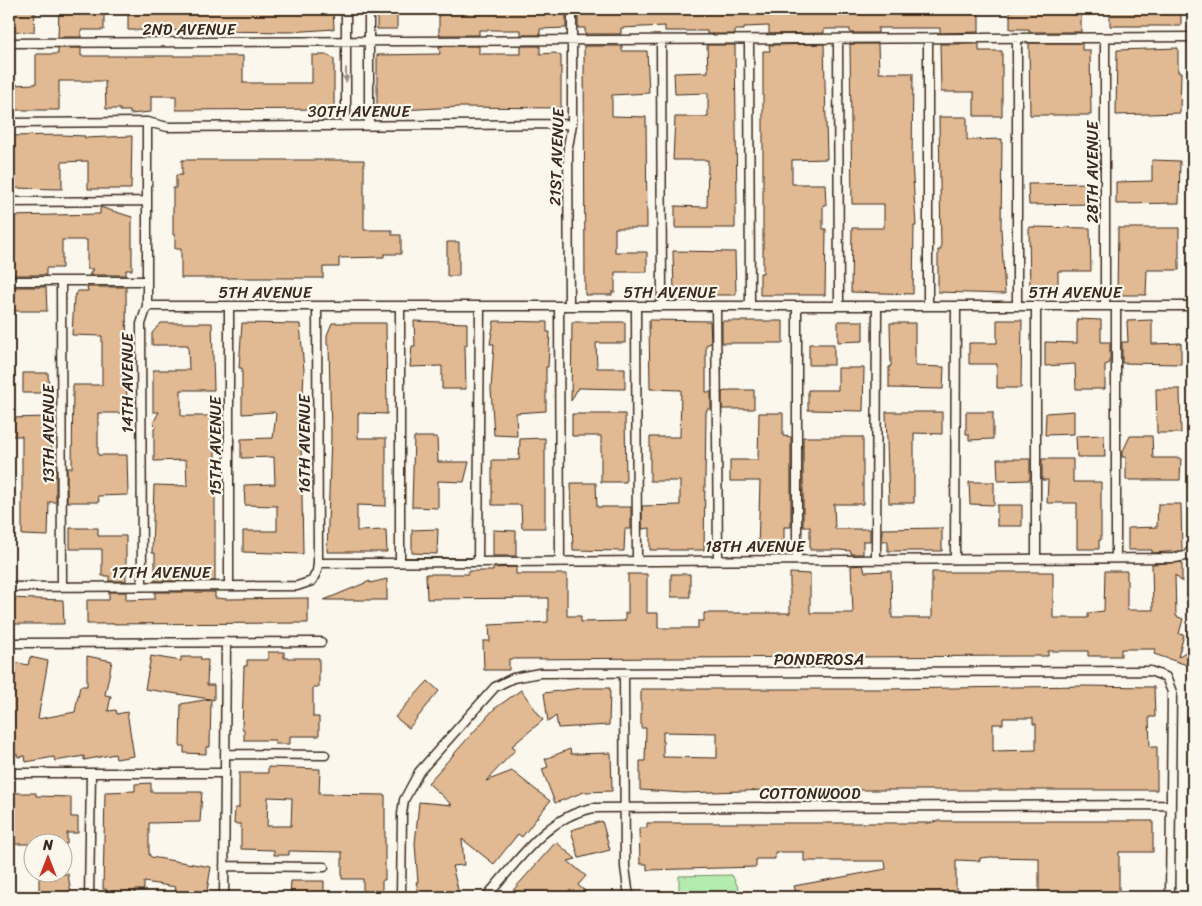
<svg xmlns="http://www.w3.org/2000/svg" width="1202" height="906" viewBox="0 0 1202 906" font-family="Sriracha,sans-serif">
<rect width="100%" height="100%" fill="#fbf7ec"/>
<filter id="ink" filterUnits="userSpaceOnUse"><feTurbulence type="fractalNoise" baseFrequency=".02" numOctaves="2"/><feDisplacementMap in="SourceGraphic" scale="10" xChannelSelector="R" yChannelSelector="G"/><feConvolveMatrix kernelMatrix="1 2 1 2 8 2 1 2 1" color-interpolation-filters="sRGB"/></filter>
<g filter="url(#ink)">
<path fill="#b4ebae" stroke="#788a66" d="M732,875L743,897H679V876Z"/>
<path fill="#e1b992" stroke="#3b2a1e" fill-rule="evenodd" d="M9,9H35L34,32L9,31Z
M59,9H104V30H81V37H58Z
M128,9H333L334,29L290,32L128,30Z
M377,9H397V29H377Z
M439,9H566V28L540,29V35H521V30H479V35H439Z
M578,9H979V32L940,33V28H878V33H850V29H824V33L769,34V26L744,27V30H735V34H707V31H665V26L621,28V34H585V28H578Z
M1010,9H1081V32H1029V29H1010Z
M1110,9H1181V26H1110Z
M1029,43H1082V50H1090L1091,115H1030Z
M824,44L827,159L792,160V184H825L826,205H823V229H826L825,295H760V273H763V51H770L769,45Z
M850,44H878L879,73H913L912,162L916,226H914L913,294L851,292L852,228H884V204H852Z
M940,44H979V51H1002V116H974V92H941Z
M707,45H735L737,205H735V228H675V206L707,207L708,160H673L675,117H708V93L675,94L674,73L708,72Z
M439,46H479V54H521V46H540V54L555,53L561,56V108L459,107L400,110V107H377V55L440,54Z
M584,46H622V51H647L649,93L612,95V116L646,117L647,228H615V252H647V272H615V292H612V295H585Z
M58,48H81V56H243V83H312V55H328L334,59V109L176,110V96H151V112L130,114V111H120V109H106L105,81H59V110H9V85L36,84V54H58Z
M1178,48V72H1181L1180,113L1116,115L1117,50Z
M939,117H967V140L1002,139L1001,229L1005,294L938,292V250H941Z
M62,135L85,136V138L132,136L131,189H88V161L62,162V189L9,188V136Z
M182,160H364V230H392V235H401V254H384V257L339,258V267H323V278H181V249H175V235H173V188H176V175H182Z
M1152,160L1180,161L1179,203L1116,204V182L1152,181Z
M1092,183V204L1029,205L1028,184Z
M100,207L132,217V270H126V275H89L93,269H87V240H62V268H46V275H9V216L100,214Z
M1029,227L1090,228L1091,271H1058V294H1030Z
M1118,228H1179V270H1147L1146,295H1117Z
M447,242H459V276H447Z
M673,251L735,252L736,295H674Z
M9,287H46L47,311H9Z
M87,287H126L127,413H98V455H127L128,495L98,496L99,502H67V468H72L73,385H102V336L72,335L74,297L78,291H88Z
M1077,319L1101,320V342H1110V363L1105,365V389H1076L1075,364L1045,366V342L1077,343Z
M649,320L710,321L711,343L706,345V392H711V409H707L706,413L704,550H650V528L642,529V506L680,505V481H650V437H680L681,390L650,389Z
M997,320H1022L1021,388H997V364H969V343H997Z
M1152,320V344L1181,343V364L1122,363V342H1128L1127,321Z
M414,321L467,323V345H465L466,389H442V366L410,367L412,346H415Z
M494,321L547,322V332H550L548,367H546V411L516,413L517,436L494,435L491,389L494,344H490Z
M722,321H783V343H722Z
M838,321H863V341L838,342Z
M572,322H625V343H596L597,368H625V389L578,388L571,401Z
M161,323H212L214,390H181V416H213L212,439H215V581H155V553H152L154,485L187,486L186,460L154,461V429L156,426L153,423L159,412H153V370H189L188,345H152V333Z
M242,323L300,324L304,370L301,437L303,554L243,552V531H277V506L245,505L244,485L275,484L274,457L241,458V439L273,438L276,414L274,412L242,414V368H239Z
M332,323H386L387,414L358,413V438H386V506L357,505V531L386,530L387,552H327L331,436L329,345H327V335Z
M890,323H915V366L944,367L943,389L889,388V367L891,366Z
M809,344H834V365H809Z
M838,368H864L863,411L808,410V390H838Z
M23,373H48L49,393H23Z
M1156,389H1180L1181,433H1157Z
M730,390H754V409H722V392Z
M1074,411V434L1045,435L1046,413Z
M886,412H942V434L914,433V503H889Z
M966,412H993V439L969,440V434H966Z
M759,413H783V436L791,437V527H784V552L758,551L760,481H730V460H758Z
M572,414H625L626,482H601V436H572Z
M50,417L53,468H56V502H49L48,536L22,535V436H9V418Z
M1104,435L1105,457H1077L1076,436Z
M1130,436H1152L1153,458H1181L1180,480H1126V457H1122V453Z
M414,437H437L438,462H469L464,482L438,481V508L412,507V504Z
M803,437H863V504H834L835,529H870V541H863V554H851V551L839,550H810V527H803Z
M545,438V528H522L521,505H492V460H519L520,439Z
M997,459H1030V480L998,481Z
M1042,459H1073V482H1101V540H1099V549H1077V503H1047L1048,480H1042Z
M969,482H994V505L970,504Z
M571,483H596L597,507H631V529H625L624,551L573,550Z
M1158,504H1181L1182,551L1152,553V550H1128V528L1157,527Z
M997,505H1022V526H997Z
M70,528H98V536H126V581H109V576H102V549H70Z
M942,528V551H888V541H882V529Z
M438,529L437,554L412,553V530Z
M493,530L516,531V556H493Z
M1182,562V582L1175,575L1176,616L1183,619L1179,634L1184,635L1178,657L1193,647V667L1154,654L1156,649H1121V656H1088V651H1048V656H1019L509,659V670H484L483,641H490L489,625L548,622V598L427,599L426,574H468V571H493V568L516,567V574H567V616H581V622L625,621V613H628V574H647V613H658V628H698V621H704V613H790V573L810,574V613H853L851,566L863,565L865,572L891,571L892,618H932V572H1053V618H1088V613L1104,611L1105,571H1127V610H1153L1152,564Z
M671,574H690V597H671Z
M387,579V600H324L370,581V583Z
M109,592H126V600L155,599V592H215V598L227,599L308,598V623L87,624V600H109Z
M9,598L63,600L64,624H9Z
M268,652H284V658H319V687H313V717H319V736H290V744H275V740H244V729H242L244,666H247V660H268Z
M87,656L112,661L105,695L111,696L108,711L116,710L117,714L127,712L134,756L116,759L115,754L84,760V756L55,761L54,757L26,762L25,756L18,757L17,754L9,756V661L28,665L30,657L48,661L38,719L75,712L80,686H87Z
M151,656L181,661V657H201V660H208L207,685H214V700L211,699L210,747H206V754L184,753V746H180L181,704L210,699L145,689Z
M428,681L439,691L409,728L395,717Z
M1083,686L1154,687L1155,717H1149L1150,747H1157V790H769L684,793L640,790V761H645L646,728H641V689H889ZM1003,718H1033V724H1036V750L993,751V724H1003ZM663,732L717,733V758L663,757Z
M581,688H610L609,725L558,728L556,716L548,722L544,693Z
M521,690L543,720L512,746L516,749L486,781L512,771L550,801L522,837L518,834L494,864L462,839L464,865L452,866L460,897H420L416,882H418L415,844L419,802L452,805L428,783L494,709Z
M570,749L571,754L611,753L612,791L584,792L555,803L542,769L548,767L545,759Z
M268,767L320,769L319,794L385,795V880H382V897H363V879H342V852L289,851V855H274V850L241,849V824H234L235,808H239V773H268ZM268,797L292,798L291,826H267Z
M151,783V792H202L200,822L149,823V854L151,857L211,867L206,897H173L176,887L144,882V890H135V897H106V889H103L105,792L135,791V784Z
M9,793H36V796L71,797V817H78V833H67V844H9Z
M602,821L610,850L579,858L571,830Z
M937,821H1153V852H1119V897H1039V858L990,857L980,858V861L956,860V897H797L794,886L886,869L885,861H804V852H775V859H756V867L647,870V864H640L639,828H647V823H929Z
M556,842L576,859L568,861L586,876L578,885L592,897H507Z
M39,874H68L71,894L69,897H39Z
M291,881H324V897H290Z"/>
<g fill="none" stroke-linecap="round" stroke-linejoin="round">
<defs>
<path id="lane" d="M1105,38V306
M838,39L839,306
M928,39V306
M1017,39V306
M661,40L662,306
M749,40L750,306
M9,43L1193,37
M9,123L147,122L168,127L572,124
M346,125V9
M369,125V9
M9,202L147,201
M9,281H147
M61,281L62,586
M147,306H1193
M229,306V586
M559,306L560,561
M569,306L568,147L572,124V9
M636,306L637,561
M716,306L718,560
M1116,306V558
M876,559L877,306
M955,559L956,306
M1036,559V306
M797,560V306
M400,562V306
M478,562L480,306
M318,563L1175,558L1186,556L1193,548
M142,586L141,324L147,306V122
M9,587L297,586L312,581L317,571L318,563L317,306
M9,643L321,642
M624,673L625,867L629,897
M225,754L325,755
M9,773H225
M224,866L324,867
M89,897L91,773
M224,897L226,642
M401,897L402,814L404,800L419,772L495,687L513,678L540,673L1150,671L1166,677L1172,692L1170,897
M486,897C517,863 545,817 593,808L1170,805"/>
</defs>
<use href="#lane" stroke="#3b2a1e" stroke-width="11"/>
<use href="#lane" stroke="#fbf7ec" stroke-width="8"/>
</g>
<defs><path id="oneway-solid" d="M-6-.8H1V-3.2L6.5 0L1 3.2V.8H-6Z" transform="scale(1.25)"/></defs>
<use fill="#9b9085" href="#oneway-solid" transform="translate(346 75) rotate(90)"/>
</g>
<g text-anchor="middle" stroke-width="4.5" stroke-linejoin="round" paint-order="stroke">
<g font-size="16" fill="#3b2a1e" stroke="#fbf7ec">
<text x="189" y="35">2ND AVENUE</text>
<text x="359" y="117">30TH AVENUE</text>
<text transform="translate(556 157) rotate(-88)" y="6">21ST AVENUE</text>
<text transform="translate(1092 172) rotate(-90)" y="6">28TH AVENUE</text>
<text x="265" y="298">5TH AVENUE</text>
<text x="670" y="298">5TH AVENUE</text>
<text x="1075" y="298">5TH AVENUE</text>
<text transform="translate(127 383) rotate(-90)" y="6">14TH AVENUE</text>
<text transform="translate(48 434) rotate(-90)" y="6">13TH AVENUE</text>
<text transform="translate(304 444) rotate(-90)" y="6">16TH AVENUE</text>
<text transform="translate(215 446) rotate(-90)" y="6">15TH AVENUE</text>
<text x="755" y="552">18TH AVENUE</text>
<text x="161" y="578">17TH AVENUE</text>
<text x="819" y="665">PONDEROSA</text>
<text x="810" y="799">COTTONWOOD</text>
</g>
</g>
<rect width="1202" height="906" fill="none" stroke="#fbf7ec" stroke-width="30"/>
<rect x="15" y="15" width="1172" height="876" fill="none" stroke="#3b2a1e" stroke-width="2" filter="url(#ink)"/>
<g transform="translate(48 858)"><circle r="24" fill="#fbf7ec" stroke="#aea59a"/>
<path d="M0-4L9 19L0 12L-9 19Z" fill="#c8321e"/>
<text y="-8" font-size="14" font-weight="bold" text-anchor="middle" fill="#3b2a1e">N</text>
</g>
</svg>
